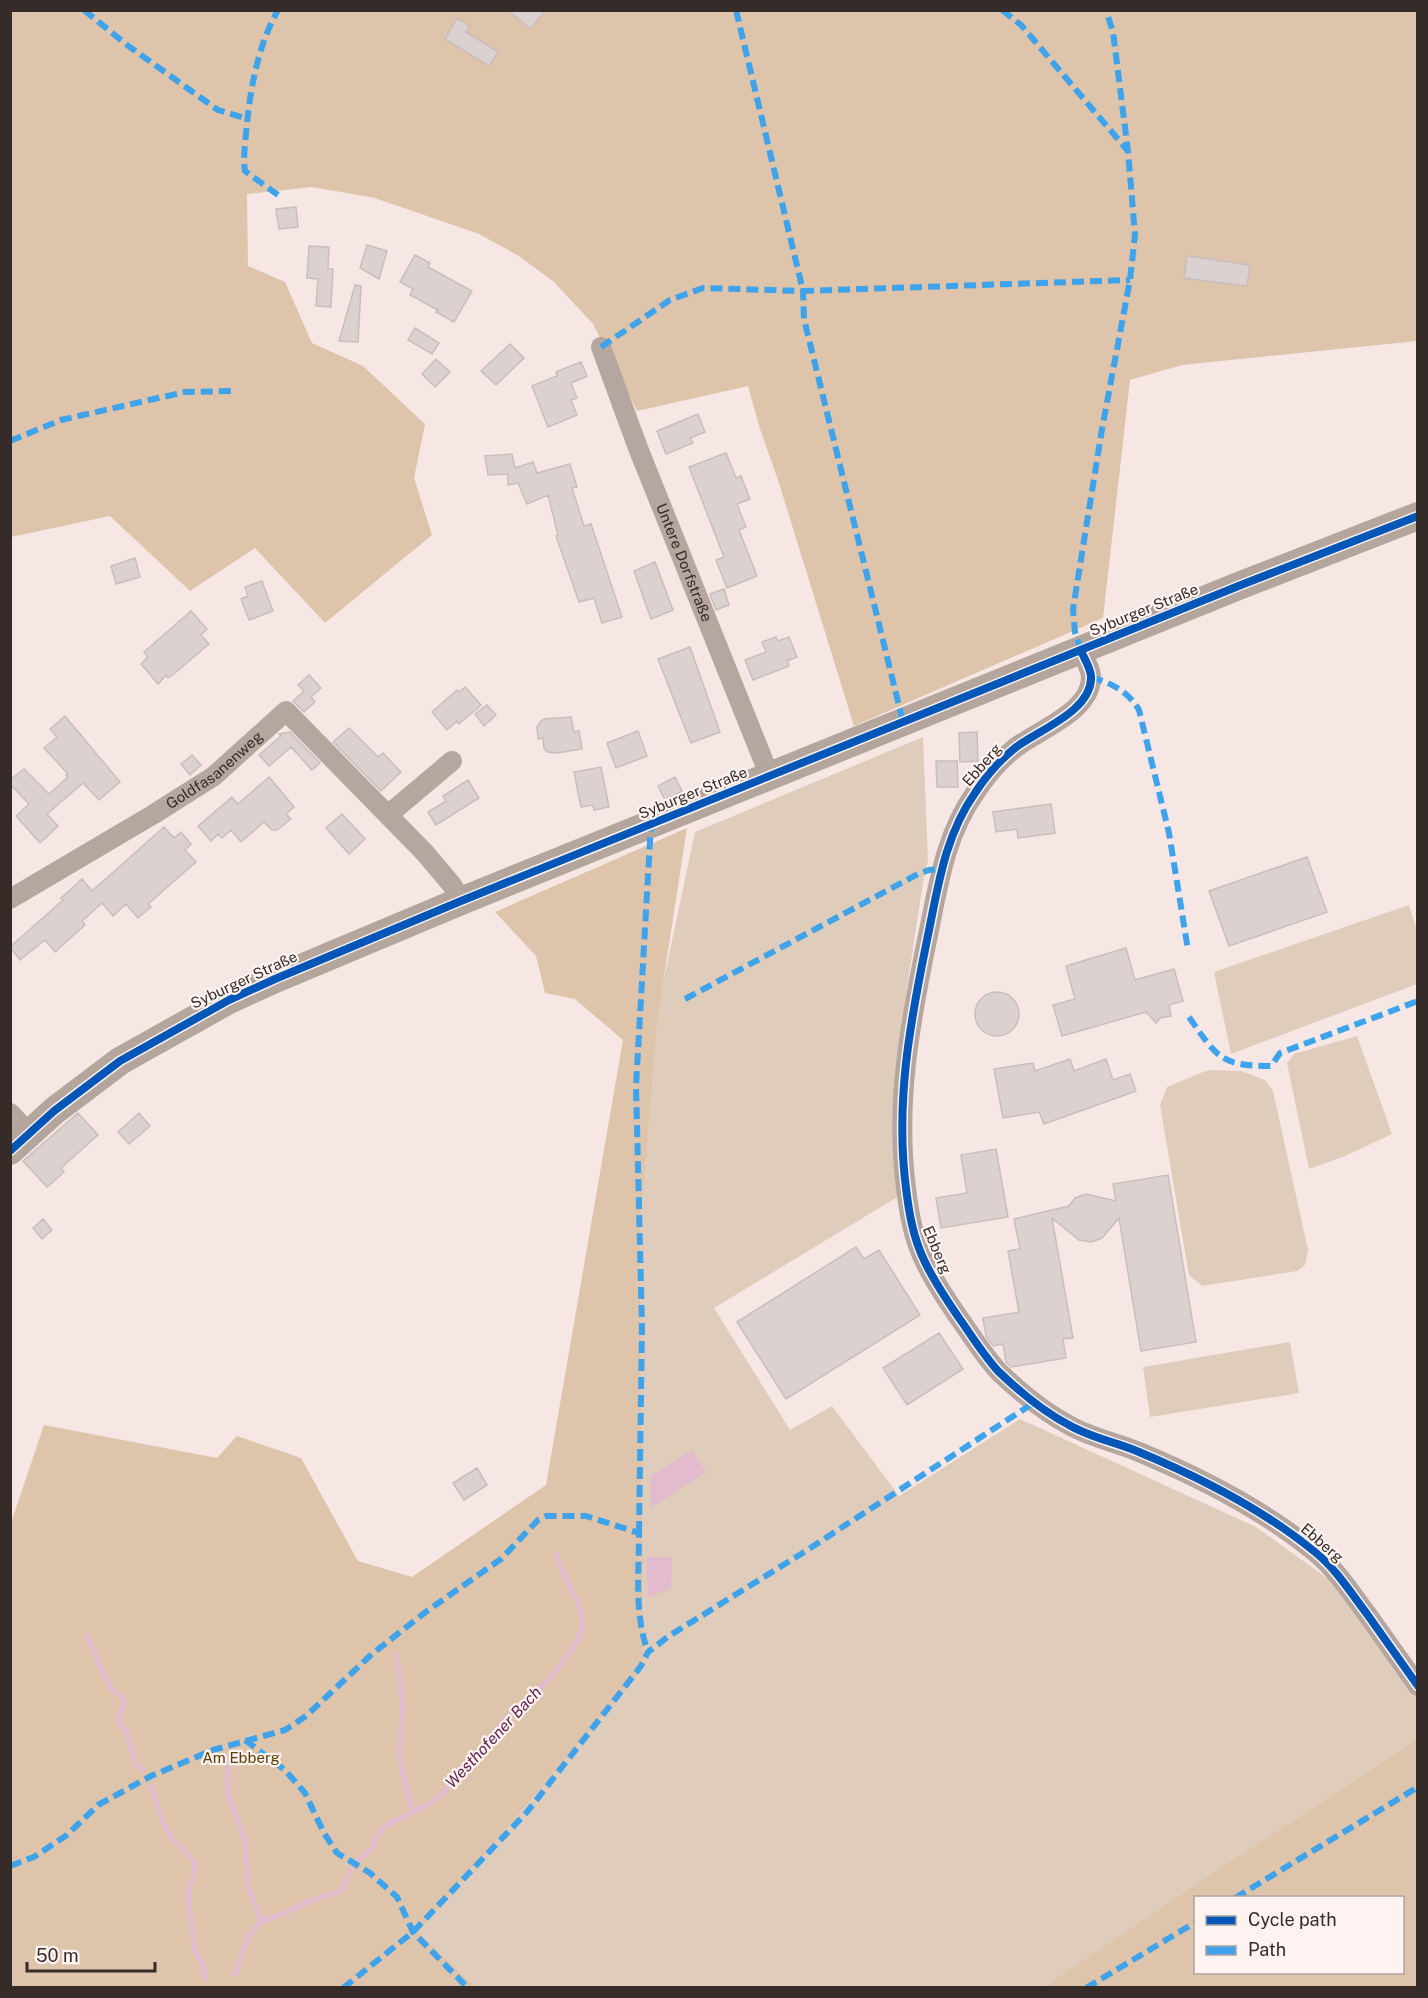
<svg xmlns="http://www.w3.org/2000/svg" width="1428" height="1998" viewBox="0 0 1428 1998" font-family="'Public Sans',sans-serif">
<rect width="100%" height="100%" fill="#f6e7e4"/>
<path fill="#dfccba" d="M923,737L928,861L924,876L896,1060L899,1196L714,1308L790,1430L832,1406L899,1496L1020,1419L1256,1527L1334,1583L1417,1696V1741L1047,1987H476L418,1932L644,1668L640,1230L657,1012L695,832Z
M1409,905L1417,930V984L1231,1054L1214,972Z
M1357,1036L1392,1134L1345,1156L1309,1169L1287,1063L1294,1054Z
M1208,1070L1241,1071L1265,1080L1273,1091L1308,1250L1305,1265L1297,1271L1202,1286L1189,1275L1160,1105L1167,1087Z
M1290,1342L1299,1393L1150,1417L1143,1367Z"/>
<path fill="#ddc4aa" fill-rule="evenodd" d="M10,11H1417V341L1182,365L1130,380L1103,618L854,726L779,483L760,429L748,386L637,411L593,324L554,282L519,256L479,234L375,198L312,187L247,194L248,266L285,282L312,343L363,366L425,424L414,478L432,535L325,623L255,548L190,591L110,516L11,537Z
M687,828L657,1022L640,1230L644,1668L418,1932L476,1987L11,1988V1523L44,1425L217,1458L237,1436L301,1458L358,1561L412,1577L546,1485L623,1040L575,999L545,993L536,956L495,912Z
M1417,1740V1987H1044L1223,1867ZM1196,1898H1402V1972H1196Z"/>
<path fill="#e3bbce" d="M692,1450L706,1472L650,1508L651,1476Z
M646,1557H672L671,1588L648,1598Z"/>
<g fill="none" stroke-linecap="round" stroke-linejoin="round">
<path stroke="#e3bbce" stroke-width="5" d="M86,1635C96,1651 101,1674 111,1688C117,1696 124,1695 125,1705L119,1714L118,1721L126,1731L136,1765L144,1770
M397,1655L403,1709L399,1752L404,1779L413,1812
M229,1758L227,1770L228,1793L245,1841L248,1887L261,1921
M151,1785L163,1823L172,1838L191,1858L195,1866V1874L189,1887L188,1897L195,1950L199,1959L203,1963L205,1980
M235,1975L248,1937L261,1921L283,1914L312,1900L338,1892L343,1888L354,1863L372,1849C377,1818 416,1816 437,1798C461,1777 479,1749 499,1726C509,1714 523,1706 533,1695C547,1682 581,1644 582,1625C583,1599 561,1578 556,1553"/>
</g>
<path fill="#dcd1d1" stroke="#c9bdbd" stroke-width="1.5" d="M508,10H546L530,29Z
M457,18L470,26L466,32L498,52L489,66L445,39Z
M296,207L298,227L279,229L276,209Z
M367,245L387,251L379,279L360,268Z
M309,246L329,247L328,269H333L331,307L316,306L318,279L307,278Z
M415,255L430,263L428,267L472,291L454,322L436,312L438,310L410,295L413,289L400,282Z
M1187,256L1250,265L1247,286L1184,278Z
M355,285L361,286L358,342L339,341Z
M415,328L439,343L432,354L408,340Z
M510,344L524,358L496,385L481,371Z
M436,359L450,372L435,387L422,374Z
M581,362L587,376L571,383L577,398L571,400L577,415L548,427L532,386L557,376L556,372Z
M698,414L705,432L690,438L693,443L666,454L657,431Z
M726,453L736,478L741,476L750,499L737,504L746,527L739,530L757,576L727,588L716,560L724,557L689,467Z
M512,454L515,468L533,462L537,473L570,464L577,487L572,488L584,526L591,524L622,617L602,623L594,598L579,602L556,536L558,535L548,495L527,504L518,483L508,485V474L488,475L485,456Z
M135,558L140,577L116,584L111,566Z
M655,562L673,610L651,619L634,571Z
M262,581L273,611L249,620L241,599L248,596L245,587Z
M724,589L729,605L716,610L710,594Z
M191,611L207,629L201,635L209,644L175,673L168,678L166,675L158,684L141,664L148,657L144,652Z
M776,637L778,641L789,637L797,657L787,661L789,666L753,680L745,660L766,652L762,642Z
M690,647L720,732L691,743L658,659Z
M309,675L321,688L311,697L315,702L304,712L293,701L304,691L298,685Z
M465,687L481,705L459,724L457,721L447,730L432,712L457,690L459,692Z
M487,705L496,715L484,726L475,714Z
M65,716L120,782L99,800L83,783L47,814L58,826L40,843L16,816L29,804L10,784V780L24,769L49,794L68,777L66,775L68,774L44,748L57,737L50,729Z
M571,717L574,732L579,731L582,749L557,753L547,752L544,748L543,738L538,739L537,727L540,722L544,719Z
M349,728L378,757L383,753L401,772L381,791L333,742Z
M638,731L647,756L616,768L607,743Z
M290,732L320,763L312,770L291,747L269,766L259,755L281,736L279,734Z
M977,732L978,761L960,762L959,733Z
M192,755L201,765L190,775L181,764Z
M936,761H957L958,787H937Z
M601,767L609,807L594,810L593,805L581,807L574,772Z
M269,777L294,807L286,814L291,819L277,830H272L264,822L241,842L231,830L222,838L218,834L211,841L198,826L232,797L238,804Z
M675,777L682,791L665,800L658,786Z
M468,780L479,798L436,825L428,812L446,801L443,796Z
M1051,804L1055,833L1018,838L1017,829L996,832L993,812Z
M342,814L365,839L349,854L326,828Z
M164,827L174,838L181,832L191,844L185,850L196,862L148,904L151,907L138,918L126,904L113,916L102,903L82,921L85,925L55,952L45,940L20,960L10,947L63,900L61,898L82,879L92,891Z
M1307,857L1327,912L1229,946L1209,891Z
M1126,948L1135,980L1174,969L1183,1001L1169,1005L1171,1016L1160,1018L1156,1023L1146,1012L1062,1036L1053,1005L1075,999L1066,966Z
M975 1014a22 22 0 1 1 44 0a22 22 0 1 1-44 0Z
M1070,1059L1074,1071L1106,1059L1113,1080L1130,1074L1136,1091L1044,1124L1039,1112L1003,1118L994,1069L1033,1063L1035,1071Z
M78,1113L98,1135L61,1168L64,1172L47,1187L23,1161Z
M139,1113L150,1126L129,1144L118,1132Z
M996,1149L1008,1217L941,1228L936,1198L967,1193L961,1155Z
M1168,1175L1196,1342L1141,1351L1119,1218L1102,1238L1091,1242L1079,1240L1052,1218L1073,1338L1063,1339L1066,1358L1011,1367L1006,1362L1003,1344L993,1346L986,1336L983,1318L1019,1312L1008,1251L1020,1249L1014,1219L1069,1206L1075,1198L1086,1194L1116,1201L1113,1184Z
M43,1219L52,1230L42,1239L33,1228Z
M856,1247L864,1259L879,1250L920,1315L786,1399L737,1322Z
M939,1333L963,1369L907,1405L883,1368Z
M477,1468L487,1485L464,1500L453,1483Z"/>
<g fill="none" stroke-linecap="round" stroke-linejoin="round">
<g stroke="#b5a69f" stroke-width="20">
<path id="s1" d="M601,347L638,448L770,777"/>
<path d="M1081,651C1084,658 1090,667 1091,676C1093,711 1038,730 1015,748C1000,760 986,776 975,793C944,837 938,888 927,940C910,1023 895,1103 906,1188C909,1213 913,1237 924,1260C933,1280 946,1299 959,1318C972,1336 984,1356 999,1372C1020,1392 1044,1412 1069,1425C1091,1438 1116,1442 1139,1452C1199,1477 1265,1511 1315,1552C1336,1569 1351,1593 1367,1614C1384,1638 1401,1662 1418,1686"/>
<path d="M389,814L452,761"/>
<path id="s2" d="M10,899L154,814L214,776L286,711L425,853L452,885L461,901"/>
<path d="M10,1113L29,1133"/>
</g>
<path stroke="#b5a69d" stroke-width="28" d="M10,1151L54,1111L120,1061L229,1000L275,979L461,901L1241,585L1418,516"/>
<path stroke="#3ea3eb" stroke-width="6" stroke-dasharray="12 6" stroke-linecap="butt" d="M84,10L127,45L218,110L248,119
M736,10L803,291L1130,280
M1002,10L1021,25L1128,151
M278,195L245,171C243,158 245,146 246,133C250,91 257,47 278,10
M601,347L670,300L703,288L803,291L804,319L903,722
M10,441L61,420L185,392L234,391
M1081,651L1075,632L1073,609L1102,429L1130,280L1135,235L1128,151L1113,32L1106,10
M1091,677C1111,683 1128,691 1139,710L1169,833L1188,950
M685,999L918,874L929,870L941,869
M1189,1017C1217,1057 1220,1066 1271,1066L1280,1053L1418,1001
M639,1533L642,1327L636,1086L651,824
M245,1740L285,1770L305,1793L324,1833L337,1853L370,1873L397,1897L413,1932L468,1988
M10,1866L34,1857L67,1835L98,1805L151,1776L213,1750L285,1730L306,1716L372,1654L427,1611L501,1559L538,1520L546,1516H586L639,1533C639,1572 634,1614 648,1652
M1235,1898L1418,1787
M343,1988L413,1932L527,1812L641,1666L648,1652L669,1636L801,1554L1035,1402
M1086,1988L1196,1922"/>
<defs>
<path id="cycleway" d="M1081,651C1084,658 1090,667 1091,676C1093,711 1038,730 1015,748C1000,760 986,776 975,793C944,837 938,888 927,940C910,1023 895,1103 906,1188C909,1213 913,1237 924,1260C933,1280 946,1299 959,1318C972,1336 984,1356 999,1372C1020,1392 1044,1412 1069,1425C1091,1438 1116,1442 1139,1452C1199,1477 1265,1511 1315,1552C1336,1569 1351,1593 1367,1614C1384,1638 1401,1662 1418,1686
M10,1151L54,1111L120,1061L229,1000L275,979L461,901L1241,585L1418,516"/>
</defs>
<use href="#cycleway" stroke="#fef3f1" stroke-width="11"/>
<use href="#cycleway" stroke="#0057b8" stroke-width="8"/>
</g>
<g text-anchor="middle" stroke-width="4.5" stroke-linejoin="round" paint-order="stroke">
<g font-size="15" fill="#352b29" stroke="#fef3f1">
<text dy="5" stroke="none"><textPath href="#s1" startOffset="231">Untere Dorfstraße</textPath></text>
<text transform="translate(1144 610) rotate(-22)" y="5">Syburger Straße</text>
<text transform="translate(982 765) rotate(-49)" y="5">Ebberg</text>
<text dy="5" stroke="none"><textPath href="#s2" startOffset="242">Goldfasanenweg</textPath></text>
<text transform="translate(693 793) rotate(-22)" y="5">Syburger Straße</text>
<text transform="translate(244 980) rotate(-25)" y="5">Syburger Straße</text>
<text transform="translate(937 1250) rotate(67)" y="5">Ebberg</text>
<text transform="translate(1322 1543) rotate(41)" y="5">Ebberg</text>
</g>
<g font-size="15" fill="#5d3d01" stroke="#fef3f1">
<text x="241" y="1763">Am Ebberg</text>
</g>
<g font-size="16" font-style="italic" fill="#60234b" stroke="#fef3f1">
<text transform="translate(493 1737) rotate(-47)" y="6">Westhofener Bach</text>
</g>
</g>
<rect width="1428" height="1998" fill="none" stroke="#352b29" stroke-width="24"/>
<rect x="1194" y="1896" width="210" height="78" fill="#fef3f1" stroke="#aea3a1" stroke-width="1.5"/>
<rect x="1206" y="1916" width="30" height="9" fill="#0057b8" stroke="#aea3a1" stroke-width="1.5"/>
<text x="1248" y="1926" font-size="18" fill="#352b29">Cycle path</text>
<rect x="1206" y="1946" width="30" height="9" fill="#3ea3eb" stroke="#aea3a1" stroke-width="1.5"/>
<text x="1248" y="1956" font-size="18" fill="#352b29">Path</text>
<path d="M27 1962v9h128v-9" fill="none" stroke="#352b29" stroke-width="3"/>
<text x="36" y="1962" font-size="18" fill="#352b29" stroke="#fef3f1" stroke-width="4.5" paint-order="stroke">50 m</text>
</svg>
